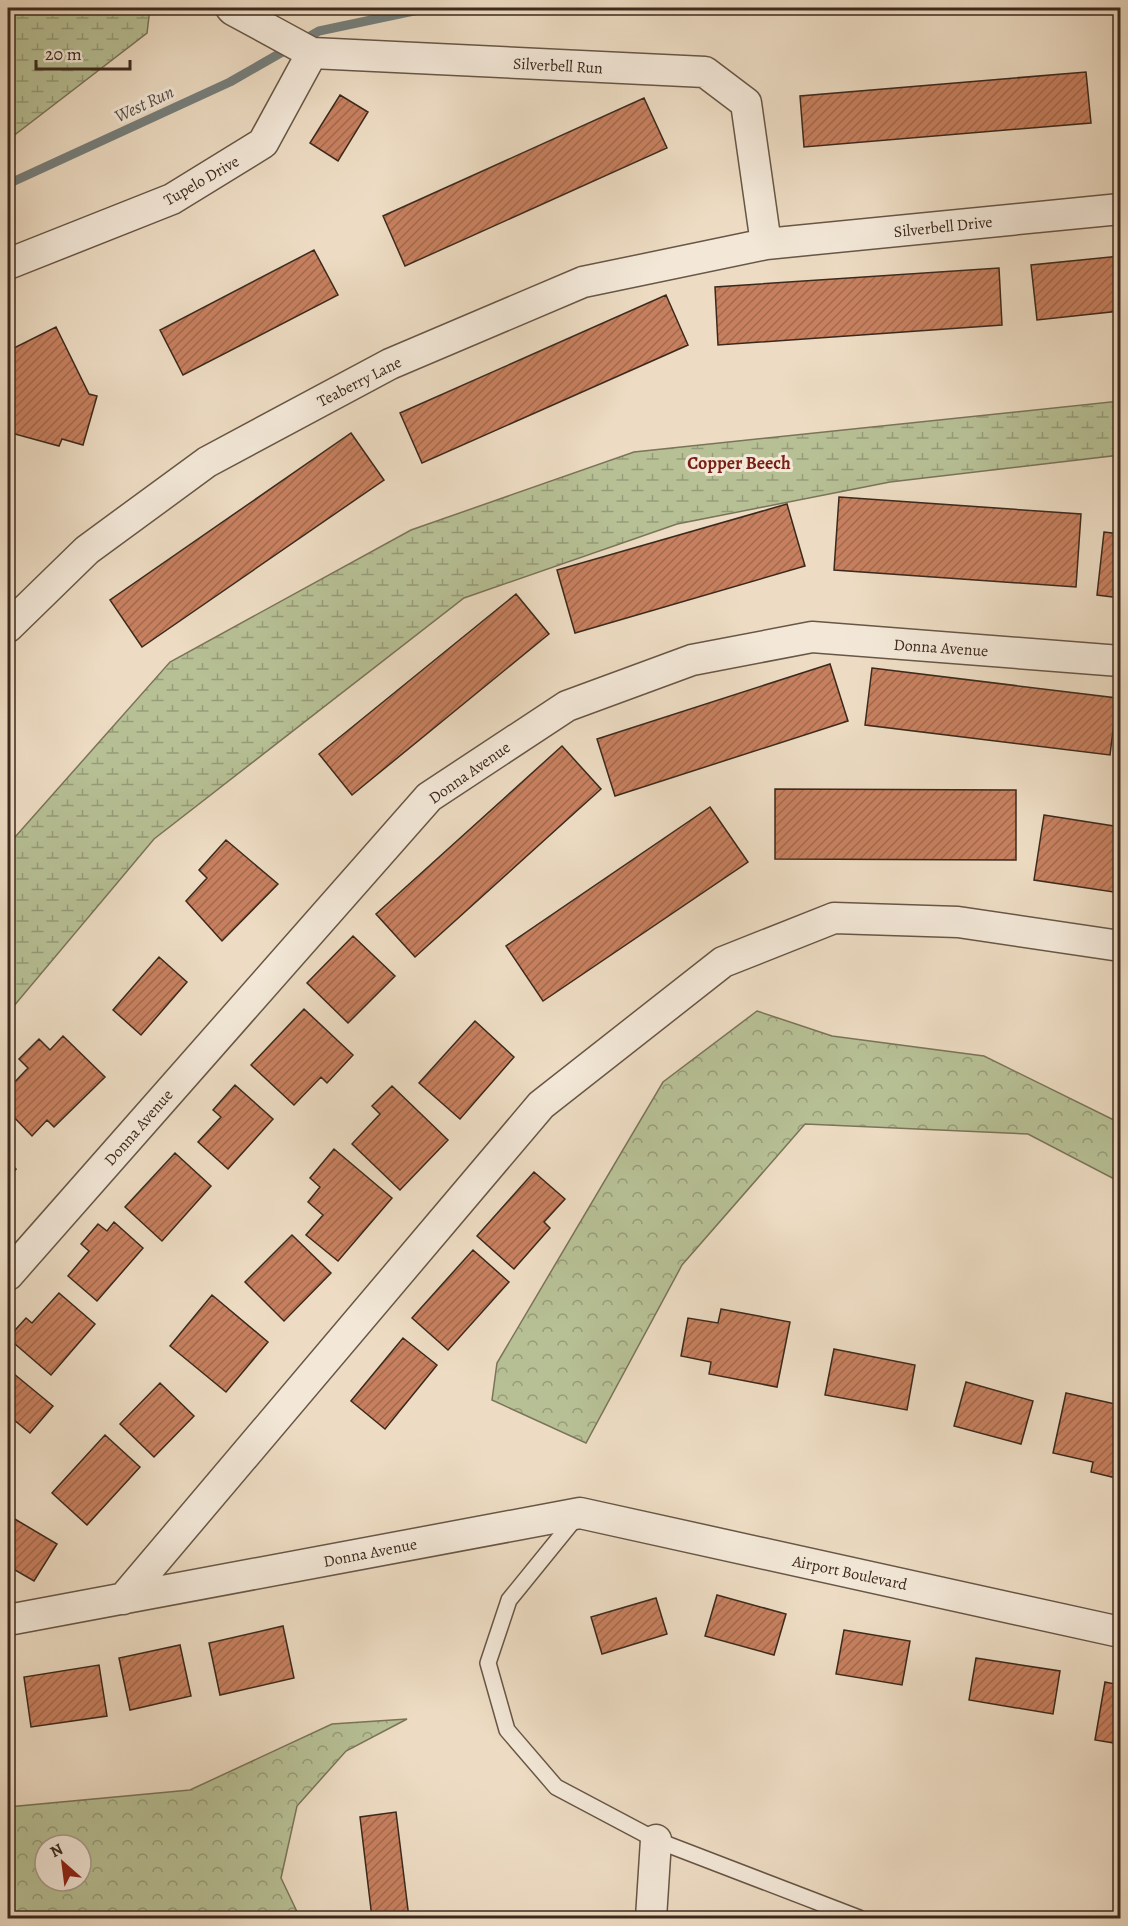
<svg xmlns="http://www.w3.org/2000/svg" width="1128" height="1926" viewBox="0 0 1128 1926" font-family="Alegreya,serif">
<defs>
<pattern id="forest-crowns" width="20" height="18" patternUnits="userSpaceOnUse" patternTransform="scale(1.5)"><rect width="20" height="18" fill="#b7c095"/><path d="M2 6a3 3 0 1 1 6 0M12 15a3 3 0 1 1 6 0" fill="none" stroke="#969c79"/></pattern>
<pattern id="wetland-marsh" width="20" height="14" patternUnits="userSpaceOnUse" patternTransform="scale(1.5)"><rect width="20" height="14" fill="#b7c095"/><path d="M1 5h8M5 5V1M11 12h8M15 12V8" fill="none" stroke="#969c79"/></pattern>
<pattern id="building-hatch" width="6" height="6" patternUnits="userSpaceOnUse" patternTransform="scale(1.5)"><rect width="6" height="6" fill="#c7805f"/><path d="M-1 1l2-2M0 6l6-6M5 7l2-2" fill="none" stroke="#a3694e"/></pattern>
</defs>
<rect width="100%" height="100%" fill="#eddcc3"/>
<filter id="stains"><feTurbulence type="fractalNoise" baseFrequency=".00333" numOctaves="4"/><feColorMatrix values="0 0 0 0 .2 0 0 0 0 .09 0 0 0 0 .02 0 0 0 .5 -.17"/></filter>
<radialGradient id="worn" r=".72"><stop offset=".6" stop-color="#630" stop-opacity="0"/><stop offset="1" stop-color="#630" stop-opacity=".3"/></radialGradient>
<path fill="url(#forest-crowns)" stroke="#7a7459" stroke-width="1.5" fill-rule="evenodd" d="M757,1011L832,1036L984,1056L1120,1123V1182L1028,1134L805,1124L682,1265L586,1443L492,1400L497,1363L663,1082Z
M407,1719L346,1751L297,1806L281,1878L300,1918H8V1807L190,1790L332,1724ZM45,1845H81V1881H45Z"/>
<path fill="url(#wetland-marsh)" stroke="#7a7459" stroke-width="1.5" d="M8,8H150L147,33L8,140Z
M1120,401V455L890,482L677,524L464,598L154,839L8,1013V845L170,662L411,530L634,452Z"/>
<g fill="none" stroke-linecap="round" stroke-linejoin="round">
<path stroke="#767f7c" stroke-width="9" d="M8,184L230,82L319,31L428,8"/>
</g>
<path fill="url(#building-hatch)" stroke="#3c291d" stroke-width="1.5" d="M1086,72L1091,123L804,147L800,96Z
M340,95L368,112L338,161L310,143Z
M644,98L667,148L405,266L383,216Z
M314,250L338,295L183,375L160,330Z
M1120,256V311L1037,320L1031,265Z
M999,268L1002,325L718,345L715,287Z
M666,295L688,345L422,463L400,413Z
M56,327L89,394L97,396L83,445L62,439L59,446L15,434L8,438V351Z
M351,433L384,480L142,647L110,600Z
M839,497L1081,514L1076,587L834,570Z
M787,504L805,566L575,633L557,570Z
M1104,532L1120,534V598L1097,595Z
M516,594L549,634L352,795L319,754Z
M830,664L848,721L615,796L597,739Z
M872,668L1117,698L1110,755L865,725Z
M562,746L601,789L415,957L376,914Z
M775,789L1016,790V860L775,859Z
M710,807L748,862L543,1001L506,946Z
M1044,815L1120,827V893L1034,880Z
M226,840L278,884L222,941L186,901L207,878L199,870Z
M353,936L395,976L348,1023L307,983Z
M159,957L187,982L141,1035L113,1010Z
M304,1009L353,1055L327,1083L321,1077L294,1105L251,1065Z
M475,1021L514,1057L460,1119L419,1083Z
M63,1036L105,1077L54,1127L47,1120L32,1136L8,1111V1089L28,1068L19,1059L39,1039L50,1050Z
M235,1085L273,1119L228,1169L198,1142L221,1117L213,1110Z
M392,1086L448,1140L400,1190L352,1144L380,1114L372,1106Z
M334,1149L392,1198L338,1261L306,1235L323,1215L308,1202L320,1187L310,1178Z
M175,1153L211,1186L162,1241L125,1207Z
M8,1162L16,1169L8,1179Z
M534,1172L565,1199L544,1222L550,1228L514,1269L477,1236Z
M114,1222L143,1248L97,1301L68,1276L89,1251L81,1244L98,1224L107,1231Z
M292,1235L331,1273L284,1321L245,1282Z
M473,1250L509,1282L448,1350L412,1318Z
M59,1293L95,1324L51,1375L8,1338L26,1318L32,1323Z
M212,1295L268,1342L226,1392L170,1346Z
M721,1309L790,1322L777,1387L709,1374L711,1362L681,1356L688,1318L718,1323Z
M403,1338L437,1365L385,1429L351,1401Z
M834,1349L915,1365L907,1410L825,1395Z
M8,1369L53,1406L30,1433L14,1420L8,1427Z
M966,1382L1033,1401L1021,1444L954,1426Z
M160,1383L194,1416L154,1457L120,1424Z
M1066,1393L1120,1405V1479L1091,1472L1093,1462L1053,1453Z
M105,1435L140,1467L87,1525L52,1493Z
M8,1515L57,1544L34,1581L10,1567L8,1571Z
M717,1595L786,1614L774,1655L705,1636Z
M656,1598L667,1634L602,1654L591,1617Z
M283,1626L294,1678L220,1695L209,1643Z
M844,1630L910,1641L902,1685L836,1674Z
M180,1645L191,1696L130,1710L119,1658Z
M976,1658L1060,1671L1053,1714L969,1700Z
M99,1665L107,1716L31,1727L24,1677Z
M1105,1682L1120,1685V1744L1095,1740Z
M396,1812L409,1918H372L360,1817Z"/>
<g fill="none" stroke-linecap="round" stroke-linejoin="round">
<defs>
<path id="service" d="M578,1515L509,1600L488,1663L507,1730L556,1787L656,1840L859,1918"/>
<path id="minor" d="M231,8L233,10L312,53L705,72L746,103L766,244
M8,264L172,199L263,143L312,53
M8,627L87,550L207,462L390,364L583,282L766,244L1120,209
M8,1275L429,797L567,706L692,660L812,637L1120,661
M123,1599L541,1105L723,962L834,918L958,922L1120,946
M8,1620L580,1513L1120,1632
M651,1918L656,1840"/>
</defs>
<use href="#service" stroke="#685646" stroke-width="18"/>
<use href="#minor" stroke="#685646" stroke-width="33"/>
<use href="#service" stroke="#f3e8d8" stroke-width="15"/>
<use href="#minor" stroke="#f3e8d8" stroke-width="30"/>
</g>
<g text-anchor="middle" stroke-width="6" stroke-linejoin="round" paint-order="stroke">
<g font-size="16" fill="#3c291d" stroke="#f3e8d8">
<text transform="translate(558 65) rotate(3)" y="6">Silverbell Run</text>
<text transform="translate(201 180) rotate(-30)" y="6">Tupelo Drive</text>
<text transform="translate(943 226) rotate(-6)" y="6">Silverbell Drive</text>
<text transform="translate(359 381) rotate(-27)" y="6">Teaberry Lane</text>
<text transform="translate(941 647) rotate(4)" y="6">Donna Avenue</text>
<text transform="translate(469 772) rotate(-35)" y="6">Donna Avenue</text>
<text transform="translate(138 1127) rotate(-49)" y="6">Donna Avenue</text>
<text transform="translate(370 1552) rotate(-11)" y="6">Donna Avenue</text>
<text transform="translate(850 1572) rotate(12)" y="6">Airport Boulevard</text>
</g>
<g font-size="18" font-style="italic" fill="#544d45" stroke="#f3e8d8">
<text transform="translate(144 104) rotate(-25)" y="6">West Run</text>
</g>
<g font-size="18" font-weight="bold" fill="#7a1f14" stroke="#f3e8d8">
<text x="739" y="469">Copper Beech</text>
</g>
</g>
<rect width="1128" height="1926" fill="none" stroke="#eddcc3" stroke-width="30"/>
<rect x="9" y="9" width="1110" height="1908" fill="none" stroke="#3c291d" stroke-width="3"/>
<rect x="15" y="15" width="1098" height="1896" fill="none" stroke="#3c291d" stroke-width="1.5"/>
<g transform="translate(63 1863) rotate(332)"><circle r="28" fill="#f3e8d8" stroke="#aa9c8d" stroke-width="1.5"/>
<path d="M0-4.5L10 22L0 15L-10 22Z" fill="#8f2418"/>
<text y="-9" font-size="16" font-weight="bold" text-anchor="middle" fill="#3c291d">N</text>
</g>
<path d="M36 60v9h94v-9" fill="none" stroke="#3c291d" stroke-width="3"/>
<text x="45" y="60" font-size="18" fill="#3c291d" stroke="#f3e8d8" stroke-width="4.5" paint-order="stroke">20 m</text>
<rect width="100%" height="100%" filter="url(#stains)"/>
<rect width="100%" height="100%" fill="url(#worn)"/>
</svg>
